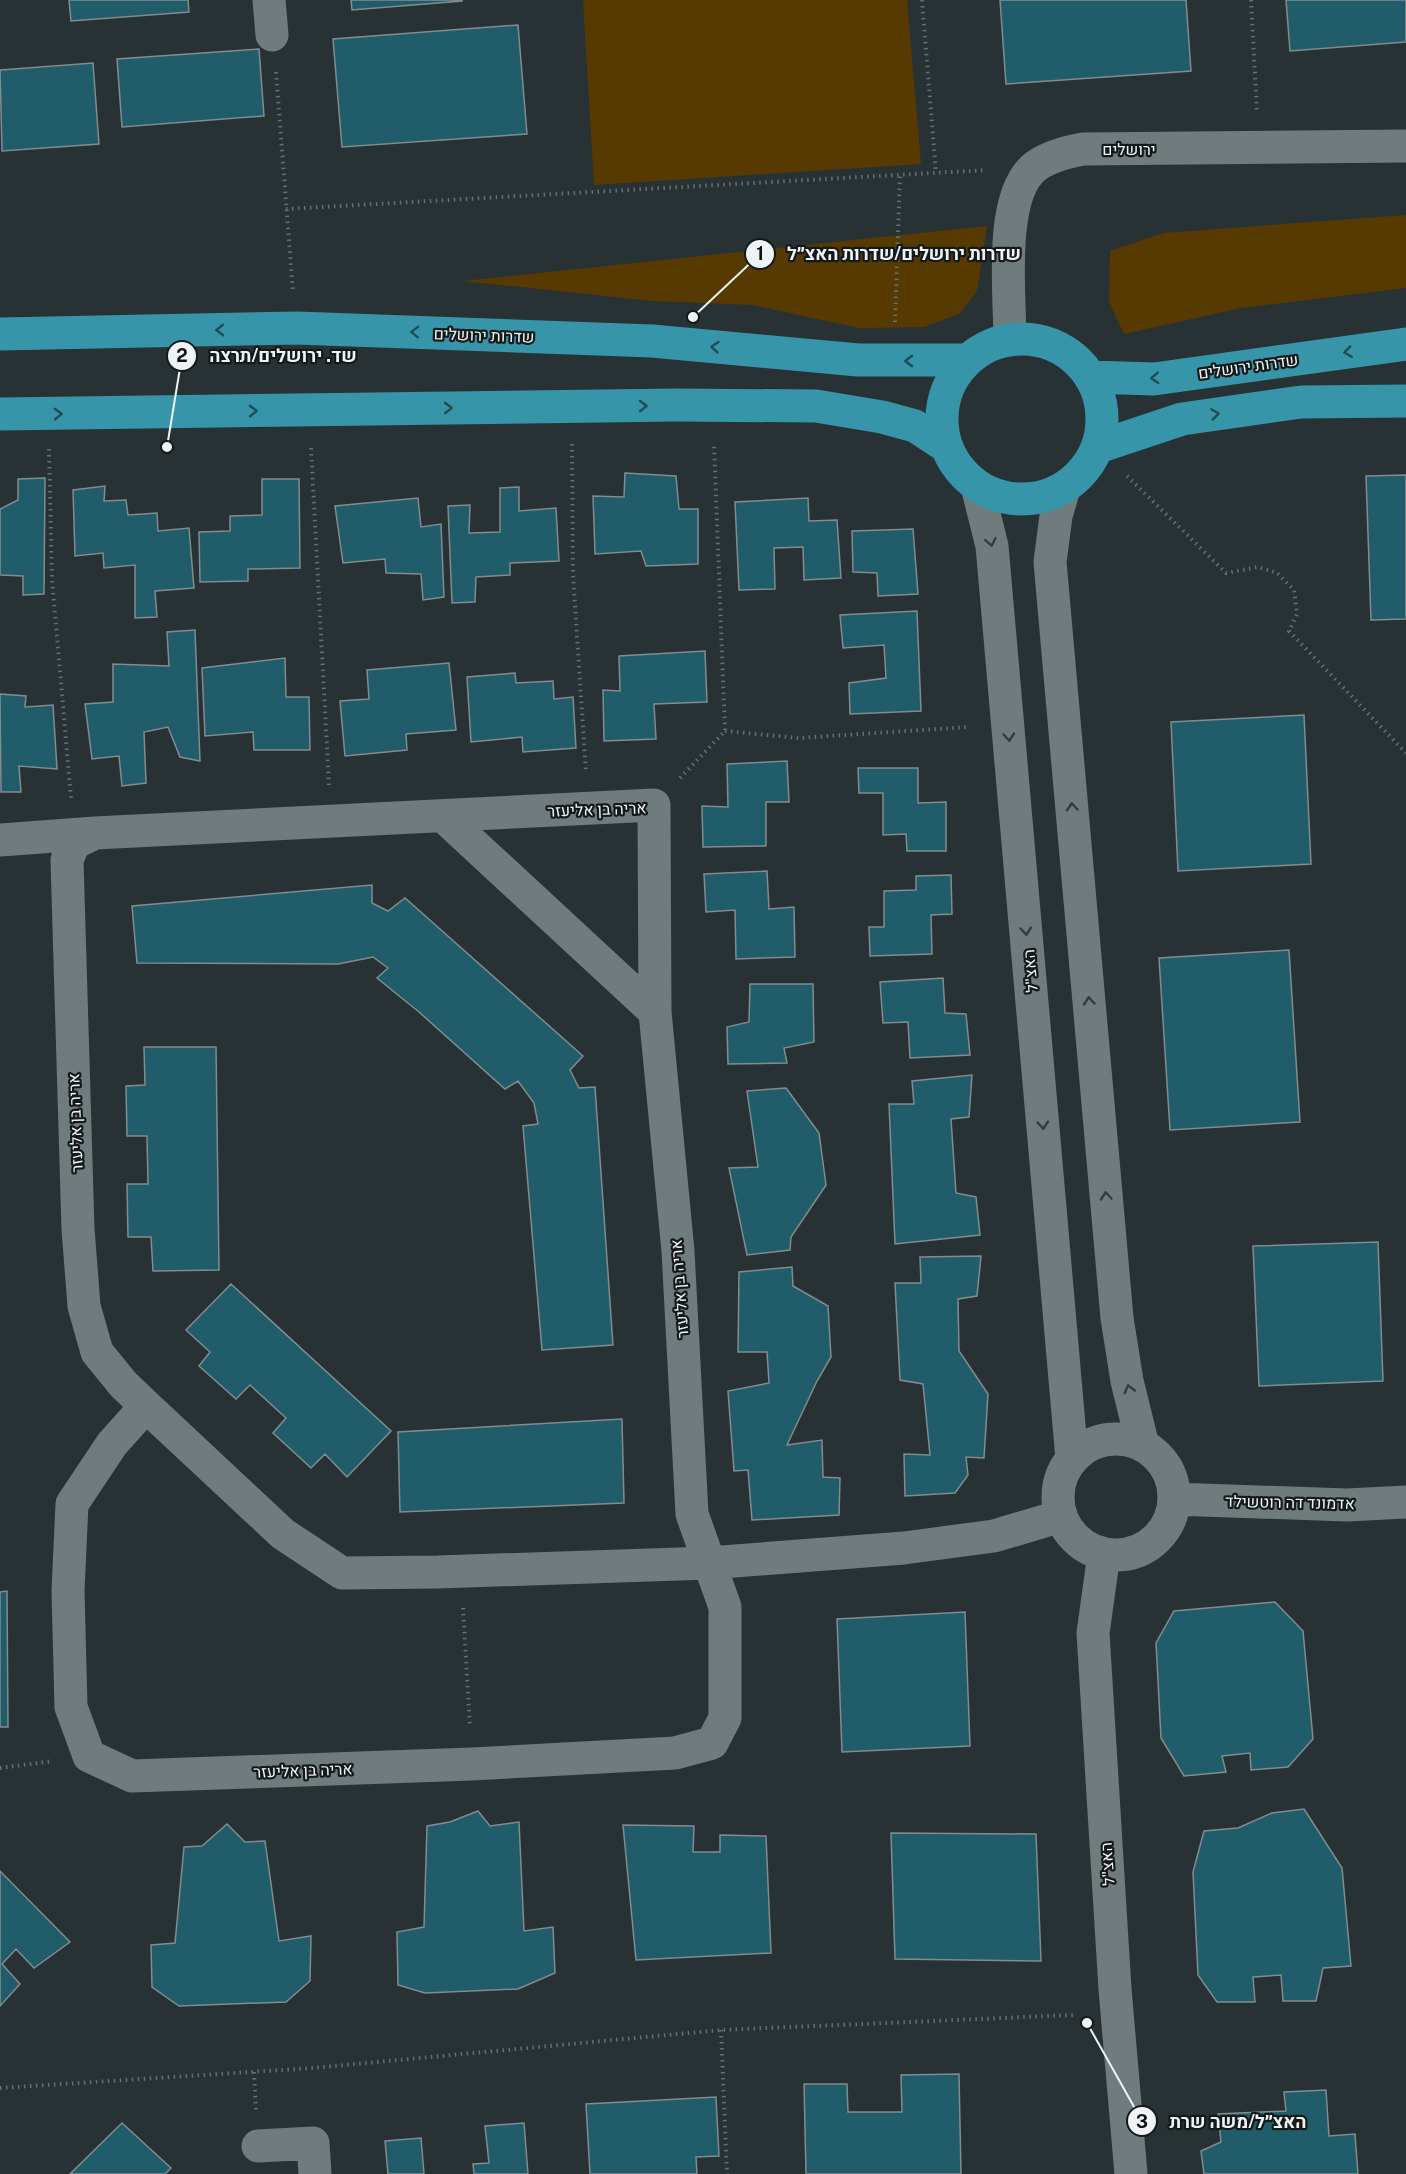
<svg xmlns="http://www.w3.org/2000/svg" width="1406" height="2174" viewBox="0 0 1406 2174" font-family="'Public Sans',Heebo,sans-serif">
<rect width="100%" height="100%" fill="#283235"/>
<path fill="#563a02" d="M583,0H907L921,164L594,185Z
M1406,215V288L1241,308L1124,334L1109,302L1110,251L1163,233Z
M987,226L977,291L959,314L924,327L859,328L753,305L652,301L463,281Z"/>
<path fill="#215c6b" stroke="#818c8f" stroke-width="1.5" d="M69,0H188L189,12L71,21Z
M351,0H462V1L352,10Z
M1000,0H1186L1191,71L1006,84Z
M1286,0H1406V42L1290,51Z
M518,25L527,134L342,147L333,39Z
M259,49L264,116L122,127L117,59Z
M93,63L99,144L2,151L0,70Z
M625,473L676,476L679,509H698V564L646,566L641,551L595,554L593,496L624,497Z
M1406,475V619L1371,620L1366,476Z
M45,478L44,594L23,595V576L0,575V509L18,500V479Z
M262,479H299L300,568L248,569V581L200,582L199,532L230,531V516L262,515Z
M105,486L104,501L126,500L128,515L157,513L158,531L189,528L194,588L155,591L157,617L135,618V565L104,568L103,553L75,556L73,490Z
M519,487V511L556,508L559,561L510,563V575L476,577L475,602L452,603L448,506L470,505L469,533L500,532V488Z
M418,498L421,527L441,524L444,597L423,600L421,574L386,573L385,559L343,563L335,506Z
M808,498L809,521L837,520L841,578L804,580L803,547L774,548L775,589L739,590L735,502Z
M913,529L918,594L878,596L877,573L853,572L852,531Z
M917,611L921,711L850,714L849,683L886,678L884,645L843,648L840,615Z
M195,630L200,761L180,757L168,727L144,732L146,783L122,786L119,756L92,759L85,704L113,702V664L169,666L167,632Z
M705,651L707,702L654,704L656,739L604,741L603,690L620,691L619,656Z
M285,658L286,697H309L310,750H254L253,732L205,736L202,668Z
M449,663L456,730L406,734L407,750L345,756L340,701L369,699L367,670Z
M515,673L516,683L553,681L554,699L573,697L576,748L523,752L522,737L471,742L467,677Z
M0,694L26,696L25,707L53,705L57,769L19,766L21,792H1Z
M1304,715L1311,864L1178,871L1171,722Z
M787,761L789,802H766V846L703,847L702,806L728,807L727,764Z
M858,768H918V803L946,802V851H907L906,834L883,835V793H859Z
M767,871L769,909L794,907L795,957L736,959L735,910L706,912L704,874Z
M951,875L952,914L931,915L932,954L870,956L869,927H884V891L916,890V876Z
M372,885V903L388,911L405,898L583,1056L570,1070L579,1088L595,1087L613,1345L542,1350L523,1126L538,1124L534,1103L518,1081L505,1089L419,1012L377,978L388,968L373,957L338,964L137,963L132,906Z
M1289,950L1300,1122L1170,1130L1159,958Z
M943,978L945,1013L966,1014L970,1055L910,1058L908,1022L883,1023L880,982Z
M750,984H813L814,1042L784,1048L787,1063L728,1064L727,1027L749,1022Z
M144,1047H216L219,1270L153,1271L151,1237H128L127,1184H148L147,1136H127L126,1086L145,1085Z
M972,1075L969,1117L951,1119L956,1193L976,1197L980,1235L895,1244L889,1104H914L912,1081Z
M786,1088L819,1133L826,1185L791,1237L790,1250L747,1255L729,1168L758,1167L747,1091Z
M1378,1242L1383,1381L1259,1386L1253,1246Z
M981,1256L977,1296L958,1299L959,1351L988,1394L984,1458L966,1457L968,1475L955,1493L905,1496L904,1454L930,1455L923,1384L900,1380L895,1283H921L920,1257Z
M792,1267L793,1286L828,1306L831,1357L817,1381L787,1445L822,1440L823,1477L840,1478L839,1515L752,1520L748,1470L734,1471L728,1391L769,1383L767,1352H738L739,1272Z
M231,1284L391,1431L347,1477L325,1454L311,1468L273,1433L286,1418L250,1385L236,1399L199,1366L210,1352L186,1330Z
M622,1419L624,1503L400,1512L398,1432Z
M7,1591L8,1727H0V1592Z
M1275,1602L1303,1631L1313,1739L1288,1767L1251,1770L1250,1753L1222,1756L1226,1772L1184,1776L1161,1738L1156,1643L1174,1611Z
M965,1612L970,1746L842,1752L837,1619Z
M1304,1809L1342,1868L1351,1966L1323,1968L1316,2001H1283L1281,1975L1253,1977L1255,2002H1217L1198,1975L1193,1872L1204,1831L1238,1828L1272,1813Z
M478,1811L490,1826L519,1822L524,1931L553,1927L555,1973L518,1989L425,1993L398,1985L397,1932L424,1927L427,1826L450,1822Z
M227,1824L245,1842L265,1841L279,1941L311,1936L310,1981L286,2002L179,2006L152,1987L151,1945L175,1943L184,1847L202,1846Z
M623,1825L694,1826L693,1852H720V1835L766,1836L771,1953L636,1960Z
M891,1833L1036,1834L1041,1961L895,1959Z
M0,1871L70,1942L34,1968L16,1949L2,1964L20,1984L0,2006Z
M959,2074L961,2174H806L804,2084H847L848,2112H902L901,2075Z
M1326,2090L1329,2136L1355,2134L1358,2174H1204L1201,2151L1221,2142L1218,2114L1286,2111L1284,2092Z
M716,2097L719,2156L696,2157L697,2174H590L586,2104Z
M122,2123L171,2168L165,2174H70Z
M524,2123L528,2174H474L473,2164L489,2163L485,2126Z
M421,2138L424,2174H388L385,2141Z"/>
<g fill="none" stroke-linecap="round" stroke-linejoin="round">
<path stroke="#666f71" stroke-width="4" stroke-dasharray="1.5 4.5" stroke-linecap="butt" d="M922,0L936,173
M1251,0L1257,111
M276,72L293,292
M286,209L987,170
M895,322L900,175
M572,444L573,575L586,772
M311,448L329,785
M49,449L52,579L71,798
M1127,476L1226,573L1258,567L1277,573L1294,590L1297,614L1289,631L1406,753
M725,731L799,738L968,727
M680,778L725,731L714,444
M463,1608L470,1727
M0,1768L53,1761
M721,2030L727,2174
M254,2072L256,2110
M0,2088L313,2068L721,2030L1073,2015"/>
<path stroke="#707b7e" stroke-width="33" d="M269,0L272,35
M1010,340C1010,296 998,194 1036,166C1050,156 1066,152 1083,149L1406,146
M977,486L992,546L1072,1459
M1064,488L1056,516L1050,562L1117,1318L1127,1381L1143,1446
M95,833L74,843L67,860L78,1229L84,1306L97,1352L123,1384L146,1406L283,1534L342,1573L438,1572L709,1563L904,1548L994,1536L1061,1516
M0,840L95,833L654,805L655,1012L443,816
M146,1406L112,1444L72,1504L68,1591L71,1707L89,1756L132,1776L472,1764L675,1753L712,1743L725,1718V1607L692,1514L678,1251L655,1012
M1058 1497a58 58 0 1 1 116 0a58 58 0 1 1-116 0Z
M1174,1499L1347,1505L1406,1502
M1104,1554L1093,1633L1115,1989L1131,2174
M258,2146L313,2143L315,2174"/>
<path stroke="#3695a9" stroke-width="33" d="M0,334L297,328L652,341L858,360H968
M942 419a80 80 0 1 1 160 0a80 80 0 1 1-160 0Z
M1090,377L1154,379L1406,344
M0,414L676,405L816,406L882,417L915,426L947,447
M1098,447L1182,419L1301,402L1406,401"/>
</g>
<defs><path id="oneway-chevron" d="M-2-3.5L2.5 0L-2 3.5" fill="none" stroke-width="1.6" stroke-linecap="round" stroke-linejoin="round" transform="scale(1.5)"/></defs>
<g stroke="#224b53">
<use href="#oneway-chevron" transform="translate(220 330) rotate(179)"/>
<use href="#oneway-chevron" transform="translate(415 332) rotate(-178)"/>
<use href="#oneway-chevron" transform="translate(715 347) rotate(-175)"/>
<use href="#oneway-chevron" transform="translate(1348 352) rotate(172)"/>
<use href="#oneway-chevron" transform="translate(909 361) rotate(-180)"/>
<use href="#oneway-chevron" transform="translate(1155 378) rotate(177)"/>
<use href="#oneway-chevron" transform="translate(643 406) rotate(-1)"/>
<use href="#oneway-chevron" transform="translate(448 408) rotate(-1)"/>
<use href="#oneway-chevron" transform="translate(253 411) rotate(-1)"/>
<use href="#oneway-chevron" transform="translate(58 414) rotate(-1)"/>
<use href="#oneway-chevron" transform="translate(1215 414) rotate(-8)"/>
</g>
<g stroke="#343b3d">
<use href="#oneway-chevron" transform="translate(991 542) rotate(79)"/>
<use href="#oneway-chevron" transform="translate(1009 737) rotate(85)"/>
<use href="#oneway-chevron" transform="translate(1072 807) rotate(-95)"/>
<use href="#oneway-chevron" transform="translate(1026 931) rotate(85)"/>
<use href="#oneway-chevron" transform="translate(1089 1001) rotate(-95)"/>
<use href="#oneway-chevron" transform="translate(1043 1125) rotate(85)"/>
<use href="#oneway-chevron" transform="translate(1106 1196) rotate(-95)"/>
<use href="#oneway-chevron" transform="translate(1129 1389) rotate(-105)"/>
</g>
<g text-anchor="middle" stroke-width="4.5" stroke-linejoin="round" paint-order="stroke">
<g font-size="16" fill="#eef4f6" stroke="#14191a">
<text x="1129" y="155">ירושלים</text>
<text transform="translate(484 335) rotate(2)" y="6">שדרות ירושלים</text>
<text transform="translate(1248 366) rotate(-8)" y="6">שדרות ירושלים</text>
<text transform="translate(597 809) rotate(-2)" y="6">אריה בן אליעזר</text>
<text transform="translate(1030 971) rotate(-95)" y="6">האצ"ל</text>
<text transform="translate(75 1123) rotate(-92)" y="6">אריה בן אליעזר</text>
<text transform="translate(679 1289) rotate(-94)" y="6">אריה בן אליעזר</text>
<text transform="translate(1290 1502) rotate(1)" y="6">אדמונד דה רוטשילד</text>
<text transform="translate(303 1770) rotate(-2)" y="6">אריה בן אליעזר</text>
<text transform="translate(1107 1864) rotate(-94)" y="6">האצ"ל</text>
</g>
</g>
<path fill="none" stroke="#eef4f6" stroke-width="2" d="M693 317L760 254M167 447L182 356M1087 2023L1142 2121"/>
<g fill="#eef4f6" stroke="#14191a" stroke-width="2">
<circle cx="693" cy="317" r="6"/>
<circle cx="167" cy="447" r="6"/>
<circle cx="1087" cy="2023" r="6"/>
<circle cx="760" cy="254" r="15"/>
<circle cx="182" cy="356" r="15"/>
<circle cx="1142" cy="2121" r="15"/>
</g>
<g font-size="18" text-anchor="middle" font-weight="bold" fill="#111">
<text x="760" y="260">1</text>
<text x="182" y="362">2</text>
<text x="1142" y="2128">3</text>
</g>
<g font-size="18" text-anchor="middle" font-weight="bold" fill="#eef4f6" stroke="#14191a" stroke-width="4.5" stroke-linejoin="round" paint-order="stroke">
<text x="904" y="260">שדרות ירושלים/שדרות האצ״ל</text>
<text x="283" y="362">שד. ירושלים/תרצה</text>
<text x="1238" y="2128">האצ״ל/משה שרת</text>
</g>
</svg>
